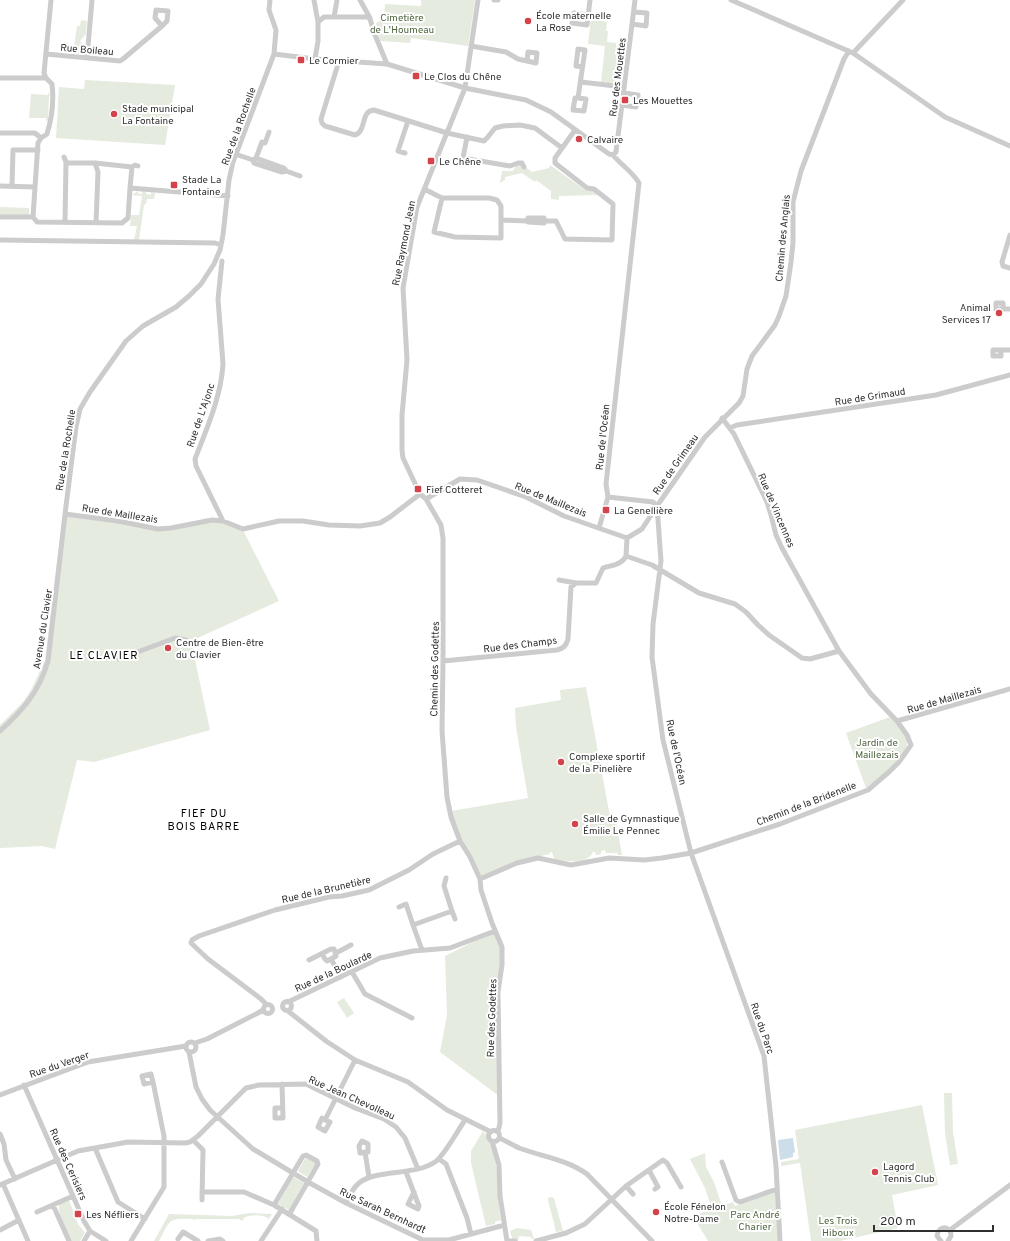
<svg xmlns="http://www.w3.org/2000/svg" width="1010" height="1241" viewBox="0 0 1010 1241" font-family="Overpass,sans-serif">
<rect width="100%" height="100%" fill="#fff"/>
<path fill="#e5ebdf" d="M421,0H475L468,46L411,38L410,43L380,41L375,24L377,23V22L384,20L385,4L421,6Z
M591,18L604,19V22H607L606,31H608L607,42L616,43V46L624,47L620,84L601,82L605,46L588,44Z
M81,20L87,21L86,34L80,41L86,47L85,53L84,54H73L77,26H80Z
M85,80L175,85L165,145L56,138L59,87L84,89Z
M48,92L50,95L49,96L48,120L46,121V118H29L31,94L48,95Z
M519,165L522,166L524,169L527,168L532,172L549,168L550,165L585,190H593L598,195L559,196V200L551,199V191L536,180L535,182L522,173L505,177V180L500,183L502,171H513L516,166Z
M138,191V194H142V191L146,192V194L151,195V192L155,193L154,199H147L146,204L144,205L139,240H134L137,226H130L131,215H139L142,196L132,195Z
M0,207L29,208V216L0,215Z
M63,514L158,529L212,520L235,526L244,532L279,601L191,641L210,730L94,762L77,760L55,849L42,846L0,848V725L23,702L31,690L45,660Z
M586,687L611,822L616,821L622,855H618L617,853H606L605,850L601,851V854L596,855L595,852H593C588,865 565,861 554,859L552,852H550V854L528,859L481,878L461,841L451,811L528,798L516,727L515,708L561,700L560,690Z
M890,717C897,723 904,730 907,739C911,755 878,779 866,788L846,733Z
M495,931L502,947L498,992L499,1096L440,1052L447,1015L445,956Z
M344,998L354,1013L347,1018L337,1002Z
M944,1093H952L953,1132L958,1164L950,1165L945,1133Z
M922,1105L938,1185L892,1195L898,1228L840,1241H811L800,1163L781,1166V1162L799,1159L795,1130Z
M483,1131C503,1156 495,1191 501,1220L495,1222V1224L486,1226L471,1163V1151Z
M705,1153L706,1167L714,1182L722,1206L733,1202L735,1206L771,1193H775L778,1241H708L696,1221H694L693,1218L712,1206L709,1200L705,1188L690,1159Z
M306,1157L316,1163L307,1177L298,1171Z
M293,1177L304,1183L289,1210L278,1204Z
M551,1197L554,1198L563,1231L556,1232L548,1200V1198Z
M69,1200L78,1224L85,1233L80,1241H71C68,1235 55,1208 60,1204C62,1202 67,1201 69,1200Z
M250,1213L272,1214L269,1219C263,1214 252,1215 245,1217L242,1221L239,1219H196L195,1220L192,1219C167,1218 171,1220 159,1241H154L169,1214L232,1216Z
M517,1228L531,1230L534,1239H532L531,1237L519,1236L518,1241H513L510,1231Z"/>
<path fill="#cddde9" d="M793,1138L795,1152L793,1153V1157L780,1160L778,1140Z"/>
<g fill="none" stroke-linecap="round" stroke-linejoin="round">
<path stroke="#ccc" stroke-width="5" d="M314,0L318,22V41L315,59
M360,0L370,18
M494,0H498
M731,0L853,53L945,117L1010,146
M588,15L574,13L572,23L587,25L590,0
M334,17L337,0
M318,22L324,17H367L370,19L375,35L387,64
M632,24L646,26L647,13L634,12
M471,46L506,52L518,59L536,63L537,53L528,52L527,61
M853,53L903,0
M46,54L120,61L123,59L162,26L167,21L168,11L156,10L155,18L162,26
M274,54L315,59L387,64L465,88L526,100L551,112L609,154L613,155C621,165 632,171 639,183L606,484L608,497L653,502L657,506L661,561L653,624L652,657L663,740L691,853L764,1056L776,1166L780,1241
M87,58L92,0
M339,61L321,119L322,123L325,126L355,135C367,131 360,111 374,110L447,133L484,141L487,138L495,128L503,126L520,125L535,128L562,148
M0,78H46
M581,82L624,87
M578,98L586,99L584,111L573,110L575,98H578L585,50L578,49L576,66L582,67
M622,105L636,107L638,95L624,93
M0,133H35L41,138
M467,137L463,158L510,166L518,163H522L524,167
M405,153L398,151L408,121
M235,154L253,160L254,163L282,172L286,171L300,176
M613,155L616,152L635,0
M64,157L66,162L65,222
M256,158L262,142L265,143L269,132
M253,160L256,158L284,168L286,171
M66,163H95L132,167L135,165L138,166
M95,163L98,172L96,223
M0,186L35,187
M12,186L13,150H38
M130,188L132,167
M424,189L442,198H489L497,200L501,206V238L455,237L434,232L442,198
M0,217H33
M33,217L37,222L122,223L128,218L130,188L228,196
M33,217L38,143L41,138L47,134C52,118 54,101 52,84L46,78L44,73L51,0
M501,220L528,221V218H544V221H556L565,239L612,240L613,204L594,189L587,188L555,163V158L575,130
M528,221V222L544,223V221
M1010,235L1002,262L1003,266L1010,268
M0,240L215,243L221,245
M222,261L218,299L223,364C221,397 207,428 195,459L196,466L223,521
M1003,309V303H996V309H1010
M1001,350V356H993V350H1010
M722,418L734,434L767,502L771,515L776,535L782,548L839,651
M730,428L737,425L936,395L1010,375
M420,494L403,458L402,450V415L407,360L403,288L417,207L465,88L478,0
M426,499L441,525L443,538V661L442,731L447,797L451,817L460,841L470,857L480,879L481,890L492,923L502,947V965L498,992L500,1123L498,1132
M65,514L118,521L158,529L171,528L212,520L223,521L243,529L279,521H303L329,525L360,526L380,523L390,517L420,494L426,499L460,479L477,480L526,497L564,516L627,538L626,556L652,565L699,593L735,604L746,612L758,625L769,635L802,658L810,659L839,651L871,694L897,721L1010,689
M599,528L608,497
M627,538L642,529L657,506L705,437L739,403L743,396L747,369L752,356L775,325L779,316L786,296L791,262L793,243V202L801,171L844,59L849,51
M559,580L576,583H596L603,568C611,565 622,565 626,556
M119,659L175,638L186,640
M443,661L557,650C564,648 566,646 568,639L571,587L576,583
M0,731C23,710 39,692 48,661L66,506L76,427L80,409L90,392L126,341L143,326L176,307L189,296L201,284L214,264L220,250L223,235L229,180L233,162L274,54L276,30L269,10L270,0
M480,879L517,863L538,858L571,865L609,858L644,860L662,858L691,853L780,824L868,790L890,771L899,762L911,745L907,735L897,721
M399,907L406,904L413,925
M452,911L455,919
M422,950L413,925L452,911L444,886L446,878
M336,953L351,945
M322,954L325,959L327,961L331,959
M309,960L331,949H334L336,956L331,959L341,977
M352,972L365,994L412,1018
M282.5 1006a4.5 4.5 0 1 1 9 0a4.5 4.5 0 1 1-9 0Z
M288,1002L380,958L413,951L450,948L495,931
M266,1004L261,999L208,959L191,943L192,940L199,936L275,910L329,897L342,896L369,890L409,870L433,854L460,841
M263.5 1009a4.5 4.5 0 1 1 9 0a4.5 4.5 0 1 1-9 0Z
M288,1011L326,1041L355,1060L408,1082L447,1110L491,1132
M186 1047a5 5 0 1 1 10 0a5 5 0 1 1-10 0Z
M195,1043L207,1039L258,1013L263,1010
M189,1052L196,1087L202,1099L210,1110L253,1149L308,1182L346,1203L423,1240H449L501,1226
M282,1084L283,1118H275V1108H282
M24,1085L84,1221L90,1231L106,1241
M0,1095L88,1062L186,1046
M325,1120L330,1122L325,1131L318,1127L322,1118L325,1120L355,1060
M488.5 1136a5.5 5.5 0 1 1 11 0a5.5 5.5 0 1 1-11 0Z
M0,1134L4,1144L6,1160L15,1179
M499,1138C506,1141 513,1145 519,1148C543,1157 566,1159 587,1174L652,1241
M193,1140L203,1150L202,1200
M492,1141L499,1165L500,1196L507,1241
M95,1148L118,1202L145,1219
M365,1152L360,1153L359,1146L362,1141L368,1144V1152H365L369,1177
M439,1159L446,1164L467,1218L471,1234
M722,1162L736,1200L740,1202L777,1189
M649,1170L658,1187L655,1189
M406,1172L419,1206L418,1209L408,1204L414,1192
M3,1184L28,1241
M0,1185L78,1151L128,1142L185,1143L190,1142L198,1136L246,1088L259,1085L306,1084L355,1108L384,1119L396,1127L405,1138L418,1169
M626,1186L633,1194
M202,1192H244L274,1205L316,1231L317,1241
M346,1203C349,1196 353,1188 359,1183C376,1169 415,1176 435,1162C444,1156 458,1130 465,1120
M53,1205L69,1241
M274,1205L303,1156L306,1155L317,1161L318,1164L290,1213
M37,1212L73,1196
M0,1230L19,1220
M950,1230L1010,1185
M178,1239L183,1232L198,1241
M84,1241L90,1231
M131,1241L164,1187V1136L153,1082L151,1074L142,1076L144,1084L153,1082
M208,1241L220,1239L223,1241
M261,1241L282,1209
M510,1241H515
M536,1241L566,1233L585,1224L626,1186L663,1160L667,1163L681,1187
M941,1241L937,1236C938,1225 951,1225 951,1236L948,1241"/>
</g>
<g fill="#d4434a" stroke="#fff" stroke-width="1.5">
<circle cx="528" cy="21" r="4"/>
<rect x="297" y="56" width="8" height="8" rx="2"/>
<rect x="412" y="72" width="8" height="8" rx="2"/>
<rect x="621" y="96" width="8" height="8" rx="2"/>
<circle cx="114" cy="114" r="4"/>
<circle cx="579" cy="139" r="4"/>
<rect x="427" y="157" width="8" height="8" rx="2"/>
<rect x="170" y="181" width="8" height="8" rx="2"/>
<circle cx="999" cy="313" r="4"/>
<rect x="414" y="485" width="8" height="8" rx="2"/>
<rect x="602" y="506" width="8" height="8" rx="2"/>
<circle cx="168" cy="648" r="4"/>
<circle cx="561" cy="762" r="4"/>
<circle cx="575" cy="824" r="4"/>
<circle cx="875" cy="1172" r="4"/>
<circle cx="656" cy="1212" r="4"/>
<rect x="74" y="1210" width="8" height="8" rx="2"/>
</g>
<g text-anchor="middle" stroke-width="4" stroke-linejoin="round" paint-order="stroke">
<g font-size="10" fill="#2f2f2f" stroke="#fff" text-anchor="start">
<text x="536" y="19">École maternelle<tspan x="536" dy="12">La Rose</tspan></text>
<text x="309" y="64">Le Cormier</text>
<text x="424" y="80">Le Clos du Chêne</text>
<text x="633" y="104">Les Mouettes</text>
<text x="122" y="112">Stade municipal<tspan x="122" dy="12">La Fontaine</tspan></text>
<text x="587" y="143">Calvaire</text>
<text x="439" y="165">Le Chêne</text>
<text x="182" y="183">Stade La<tspan x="182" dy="12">Fontaine</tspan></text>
<text x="991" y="311" text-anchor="end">Animal<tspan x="991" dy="12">Services 17</tspan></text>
<text x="426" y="493">Fief Cotteret</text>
<text x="614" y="514">La Genellière</text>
<text x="176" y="646">Centre de Bien-être<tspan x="176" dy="12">du Clavier</tspan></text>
<text x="569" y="760">Complexe sportif<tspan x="569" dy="12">de la Pinelière</tspan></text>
<text x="583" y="822">Salle de Gymnastique<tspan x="583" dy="12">Émilie Le Pennec</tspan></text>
<text x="883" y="1170">Lagord<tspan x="883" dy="12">Tennis Club</tspan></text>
<text x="664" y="1210">École Fénelon<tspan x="664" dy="12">Notre-Dame</tspan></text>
<text x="86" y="1218">Les Néfliers</text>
</g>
<g font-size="10" fill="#516741" stroke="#fff">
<text x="402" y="21">Cimetière<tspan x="402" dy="12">de L'Houmeau</tspan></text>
<text x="877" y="746">Jardin de<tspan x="877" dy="12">Maillezais</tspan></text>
<text x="755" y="1218">Parc André<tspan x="755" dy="12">Charier</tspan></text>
<text x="838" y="1224">Les Trois<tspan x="838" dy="12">Hiboux</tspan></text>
</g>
<g font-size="10" fill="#2f2f2f" stroke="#fff">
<text transform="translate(87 49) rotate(5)" y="4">Rue Boileau</text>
<text transform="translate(617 77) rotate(-83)" y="4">Rue des Mouettes</text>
<text transform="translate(238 126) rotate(-70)" y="4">Rue de la Rochelle</text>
<text transform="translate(782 238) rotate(-85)" y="4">Chemin des Anglais</text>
<text transform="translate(403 243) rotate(-79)" y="4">Rue Raymond Jean</text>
<text transform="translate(870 396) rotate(-9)" y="4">Rue de Grimaud</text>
<text transform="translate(200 415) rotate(-71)" y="4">Rue de L'Ajonc</text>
<text transform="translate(602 437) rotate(-84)" y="4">Rue de l'Océan</text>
<text transform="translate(65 450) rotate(-81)" y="4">Rue de la Rochelle</text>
<text transform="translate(675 464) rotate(-55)" y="4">Rue de Grimeau</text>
<text transform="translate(551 499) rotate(22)" y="4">Rue de Maillezais</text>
<text transform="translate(777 510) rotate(67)" y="4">Rue de Vincennes</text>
<text transform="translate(120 513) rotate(9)" y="4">Rue de Maillezais</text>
<text transform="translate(42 629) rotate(-81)" y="4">Avenue du Clavier</text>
<text transform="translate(520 644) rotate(-7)" y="4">Rue des Champs</text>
<text transform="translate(434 669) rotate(-89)" y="4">Chemin des Godettes</text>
<text transform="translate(944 699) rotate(-16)" y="4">Rue de Maillezais</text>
<text transform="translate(677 752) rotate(78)" y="4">Rue de l'Océan</text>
<text transform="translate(806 803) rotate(-21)" y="4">Chemin de la Bridenelle</text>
<text transform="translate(326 889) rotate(-13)" y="4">Rue de la Brunetière</text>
<text transform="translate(333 971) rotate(-25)" y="4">Rue de la Boularde</text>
<text transform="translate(491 1018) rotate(-88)" y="4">Rue des Godettes</text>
<text transform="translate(763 1028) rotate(71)" y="4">Rue du Parc</text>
<text transform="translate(59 1064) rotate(-19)" y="4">Rue du Verger</text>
<text transform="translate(352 1097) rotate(24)" y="4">Rue Jean Chevolleau</text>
<text transform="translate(69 1164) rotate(66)" y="4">Rue des Cerisiers</text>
<text transform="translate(383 1210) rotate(25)" y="4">Rue Sarah Bernhardt</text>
</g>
<g font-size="11" letter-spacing="1" fill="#000" stroke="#fff">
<text x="104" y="659">LE CLAVIER</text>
<text x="204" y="817">FIEF DU<tspan x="204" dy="13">BOIS BARRE</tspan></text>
</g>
</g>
<path d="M874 1225v6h119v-6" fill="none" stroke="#2f2f2f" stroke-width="2"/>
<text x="880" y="1225" font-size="12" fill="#2f2f2f" stroke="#ffffff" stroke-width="3" paint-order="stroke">200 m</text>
</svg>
